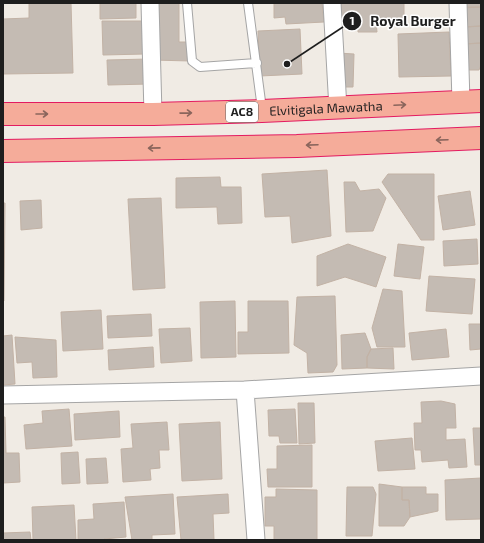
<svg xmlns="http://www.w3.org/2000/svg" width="484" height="543" viewBox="0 0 484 543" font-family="'Exo 2',sans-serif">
<rect width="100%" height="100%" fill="#f0ebe4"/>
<path fill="#c4bbb3" stroke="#c2b2a5" d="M29,3H71L73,73L3,74V19L29,18Z
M100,3H136V18L100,19Z
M154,3H179V42H190V61L153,60Z
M274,3H322L324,22L286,24L285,17L274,18Z
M341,3H404V22H376L377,32H358V19L341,20Z
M461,3H481V7L461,8Z
M466,7H481V26L467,27Z
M102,21H144L145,54L103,55Z
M481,26V43L462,44L461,27Z
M300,29L302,74L260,76L258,31Z
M449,32L451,76L399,77L398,34Z
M481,43V65L479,70H468L467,44Z
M338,53L354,54L353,87H338Z
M148,59L149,84L108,85L107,60Z
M327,170L331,236L292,243L290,216L265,217L262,174Z
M388,174H434V240H421L382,182Z
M220,177L221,187H241L242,223L218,224L217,207L176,208V178Z
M344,182H355L360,191L379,189L386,198L373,231L346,232Z
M470,191L475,225L443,230L438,196Z
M161,198L165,288L133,290L128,199Z
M41,200L42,228L21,230L20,201Z
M3,203H5L4,301H3Z
M477,239L478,264L444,266L443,241Z
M348,244L386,257L376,287L345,277L317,286V256Z
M398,244L424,247L420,279L394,276Z
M429,276L475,279L472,314L426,311Z
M383,289L402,291L405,347H377L372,328Z
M335,296L337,365L333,372L308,373L307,353L294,345L297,297Z
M235,301L236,357L201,358L200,302Z
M248,301H288L289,353L238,354V332H248Z
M101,310L103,349L63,351L61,312Z
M151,314L152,336L108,338L107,316Z
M469,324H481V349L470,350Z
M190,328L192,361L161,363L159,329Z
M446,329L449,357L412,360L409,333Z
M365,333L371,349L367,357V368L342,369L341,335Z
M12,335L15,384L3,385V336Z
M15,337L56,340L57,377L33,378L32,362L17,363Z
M153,347L154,367L109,370L108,350Z
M393,348L394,369L367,368V357L371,349Z
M441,401L455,404L456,428H446V440L465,439L467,467L449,468L448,460L422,462L421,450H415L414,423H422L421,402Z
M298,403H314L315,443L299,444Z
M69,409L72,446L26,449L24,425L43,423L42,411Z
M295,409L297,443H280L279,436H269L268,410Z
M119,411L120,437L75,440L74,414Z
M3,417H5L6,453H19L20,482L3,483Z
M167,422L169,450H159L160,468L150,469L151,480L123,482L121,449L133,448L131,424Z
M220,422L222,479L182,481L179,424Z
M473,428H481V465H475Z
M412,438L415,469L378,471L375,441Z
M312,445V487H268L267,469H277V446Z
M78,452L80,483L62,484L61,453Z
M106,458L108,483L87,484L86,459Z
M481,478V519L446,520L445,480Z
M379,484L402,487V500H409L410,517L404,526H379Z
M347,487H373L376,494L372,536H346Z
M402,487H426V494H438V511L410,517L409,500H402Z
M276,489L317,490V540H274V526H265V497H276Z
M173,494L175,534L152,535V540H132L125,497Z
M228,494L229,513L213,514L214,540H181L177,497Z
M124,502L126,537L104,539V540H78V520L94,519L93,504Z
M74,505L76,540H33L32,507Z
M30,532L31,540H3V533Z"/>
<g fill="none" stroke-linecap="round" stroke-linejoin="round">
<defs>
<path id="service" d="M187,3L192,61L200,67L257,63
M248,3L262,109"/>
<path id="minor" d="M150,3L153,114
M332,3L338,109
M458,3L461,102
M245,390L256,540
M3,395L245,390L481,376"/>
<g id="trunk">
<path id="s1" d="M3,114H153L262,111L481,101"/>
<path d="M3,151L297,146L481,138"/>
</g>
</defs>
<use href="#service" stroke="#a5a5a5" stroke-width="10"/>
<use href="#minor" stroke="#a5a5a5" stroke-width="19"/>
<use href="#trunk" stroke="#e31b61" stroke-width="24"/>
<use href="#service" stroke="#fff" stroke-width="8"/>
<use href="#minor" stroke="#fff" stroke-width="17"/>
<use href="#trunk" stroke="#f5ac9a" stroke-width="22"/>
</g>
<defs><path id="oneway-shaft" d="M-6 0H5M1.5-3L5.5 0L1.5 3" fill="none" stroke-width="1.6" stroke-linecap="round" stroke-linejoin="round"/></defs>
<g stroke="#8a655c">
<use href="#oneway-shaft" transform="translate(400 105) rotate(-3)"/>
<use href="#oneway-shaft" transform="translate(186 113) rotate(-1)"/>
<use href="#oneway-shaft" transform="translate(42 114)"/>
<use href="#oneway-shaft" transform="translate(442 140) rotate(178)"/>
<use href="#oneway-shaft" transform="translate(312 145) rotate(178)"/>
<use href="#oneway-shaft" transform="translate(154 148) rotate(179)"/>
</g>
<g text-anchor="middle" stroke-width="3" stroke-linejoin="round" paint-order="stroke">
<rect fill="#fff" stroke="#626262" stroke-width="1" x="226" y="102" width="32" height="20" rx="3"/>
<g font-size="12" font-weight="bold" fill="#1e1e1e">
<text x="242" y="116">AC8</text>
</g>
<g font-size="13" fill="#1e1e1e" stroke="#fff">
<text dy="5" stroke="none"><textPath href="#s1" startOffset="323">Elvitigala Mawatha</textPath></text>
</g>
</g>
<path fill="none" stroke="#1e1e1e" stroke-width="1.5" d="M287 64L352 21"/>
<g fill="#1e1e1e" stroke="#fff" stroke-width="1.5">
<circle cx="287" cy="64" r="4"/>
<circle cx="352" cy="21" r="10"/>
</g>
<g font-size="12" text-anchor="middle" font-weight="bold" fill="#fff">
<text x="352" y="25">1</text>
</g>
<g font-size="14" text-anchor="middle" font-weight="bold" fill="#1e1e1e" stroke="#fff" stroke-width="3" stroke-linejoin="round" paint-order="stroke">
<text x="413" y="26">Royal Burger</text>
</g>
<rect width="484" height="543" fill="none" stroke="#1e1e1e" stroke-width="8"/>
</svg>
